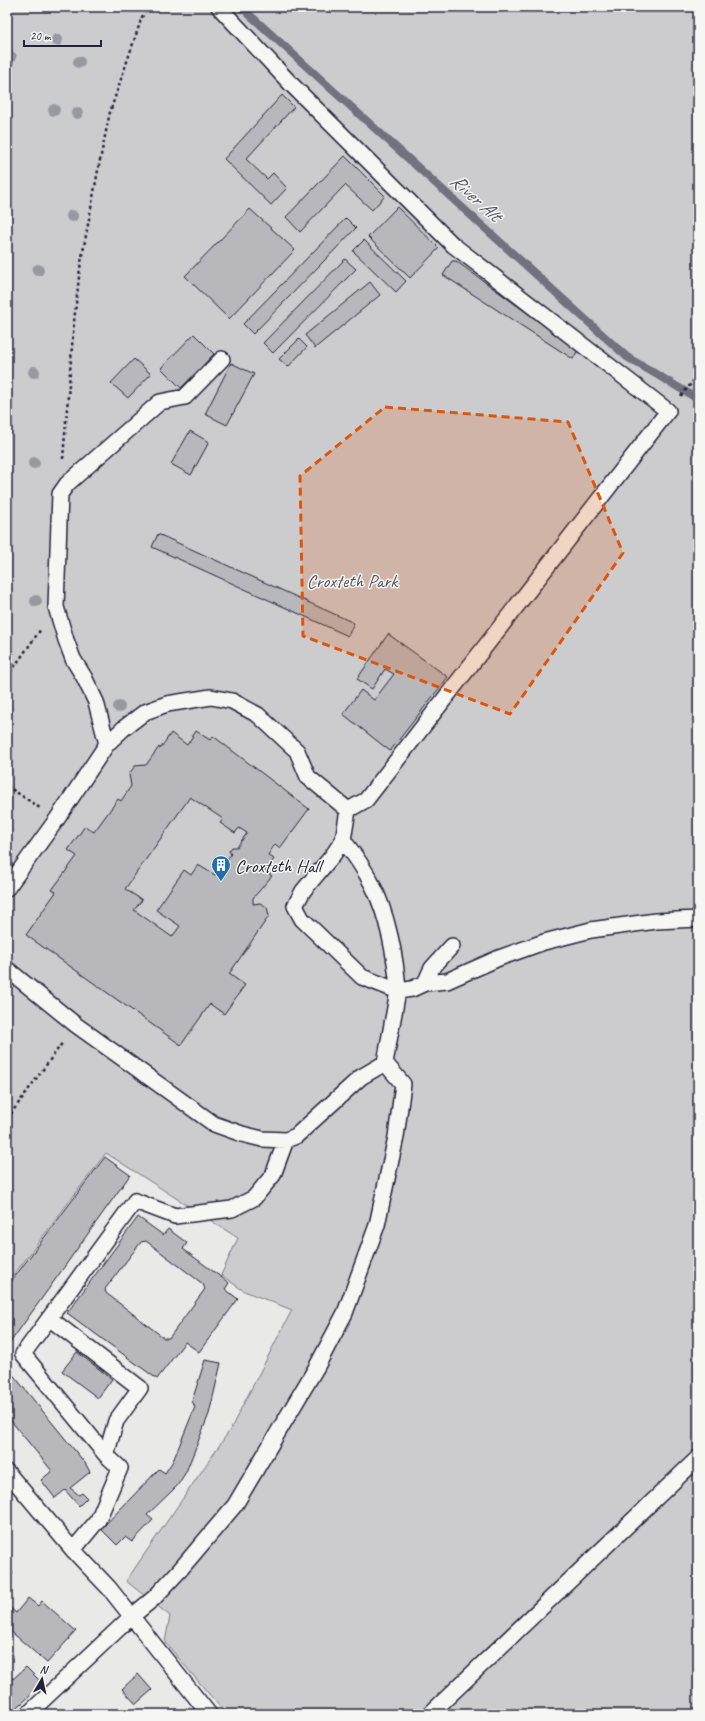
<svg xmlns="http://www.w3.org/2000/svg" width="705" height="1721" viewBox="0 0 705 1721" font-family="Caveat,sans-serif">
<rect width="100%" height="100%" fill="#e9e9e7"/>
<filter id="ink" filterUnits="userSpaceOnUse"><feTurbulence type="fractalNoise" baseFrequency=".025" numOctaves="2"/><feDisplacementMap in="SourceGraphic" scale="8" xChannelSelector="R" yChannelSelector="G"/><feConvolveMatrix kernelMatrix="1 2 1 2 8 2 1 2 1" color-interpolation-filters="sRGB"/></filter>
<g filter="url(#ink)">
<path fill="#ccccce" stroke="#777784" d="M7,7H698V1714H226L165,1642L170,1616L126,1581L230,1430L292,1310L244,1291L221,1275L238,1238L106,1153L7,1284Z"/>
<path fill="#a5a5ac" stroke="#71717f" d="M7,46L16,55L7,79Z"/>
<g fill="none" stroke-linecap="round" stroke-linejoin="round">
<path stroke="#71717f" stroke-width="8" d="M241,7L627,357L698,399"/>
</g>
<path fill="#b8b8bc" stroke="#22223b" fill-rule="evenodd" d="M282,95L294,107L246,159L267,179L273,173L287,188L271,205L224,159Z
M345,156L385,196L372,210L345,185L300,232L286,217Z
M397,207L439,248L410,278L368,237Z
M250,209L295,250L229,319L185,276Z
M346,218L356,228L253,334L243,324Z
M364,240L406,281L396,292L353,251Z
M345,259L356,269L273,353L263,343Z
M452,261H456L578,350L573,359L443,275Z
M370,282L380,295L315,348L305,335Z
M194,334L214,354L181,388L161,368Z
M299,339L307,347L288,367L279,359Z
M134,359L151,374L128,398L111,383Z
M231,363L254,374L227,425L205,414Z
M190,431L209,442L191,475L171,464Z
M158,534L354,623L348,636L152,547Z
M388,634L448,677L390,751L343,714L361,690L374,700L394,674L385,669L372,689L357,679Z
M196,731L210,740L213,736L309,809L280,848L275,844L268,855L274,859L265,871L272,876L253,898V904L260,903L267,907L269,916L229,974L245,985L224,1014L210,1004L181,1045L26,935L56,892L52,890L77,856L68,850L85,826L94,832L118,799L121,801L131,786L129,774L135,766L146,765L159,747L160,749L171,733L187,745ZM190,797L223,819L220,823L235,833L239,828L247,833L237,847H232L229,851L231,854L215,875L198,865L191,875L184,870L156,910L180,926L172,937L134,910L142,900L125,889Z
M105,1157L130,1175L7,1347V1287Z
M138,1217L163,1235L168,1229L187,1243L183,1249L229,1283L225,1289L238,1299L199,1352L185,1342L157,1379L67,1313ZM146,1241L203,1284L205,1289L169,1338H164L106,1293L105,1289L141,1242Z
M77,1352L112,1379L98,1398L62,1371Z
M205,1360L221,1363L209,1414L186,1472L177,1486L147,1515L153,1520L132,1542L125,1537L117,1545L101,1529L159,1469L165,1473L173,1461L195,1407L192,1401Z
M7,1364L10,1371L85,1463L90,1472L70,1488L79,1495L82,1493L87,1498L79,1506L65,1490L55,1498L41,1480L52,1471L7,1416Z
M7,1569L13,1573L7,1580Z
M28,1598L38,1606L42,1601L76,1631L47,1663L7,1628V1605L16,1613Z
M26,1667L43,1684L10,1714H7V1672L13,1679Z
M138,1674L152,1690L136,1704L122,1689Z"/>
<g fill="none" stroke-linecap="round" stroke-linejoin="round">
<defs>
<path id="lane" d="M107,744L96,702L84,677L73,659L66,640L56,607L60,494L67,484L160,402L185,397L222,359
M343,840C354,854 364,868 372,884C387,913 396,957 398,991L362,977L302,919L295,906L303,891L333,855L343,840L348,810
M7,888L57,819L107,744L124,728L145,712L167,704L211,697L232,701L258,715L297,751L308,777L348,810L366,800L668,411L453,245L290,83L219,7
M7,969L76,1025L214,1124L242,1134L262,1139L286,1140L296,1136L361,1077L385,1063L398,991L412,989L425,983L447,981L499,958L544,942L591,930L656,921L698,919
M425,983L432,968L452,946
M49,1318L140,1388L116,1421L106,1455
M7,1472L73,1550
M28,1714L131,1617L154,1598L179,1571L235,1505L316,1368L345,1313L377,1225L396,1137L403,1084L385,1063
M209,1714L109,1588L73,1550L98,1520L120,1468L106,1455L23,1354L135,1201L175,1216L232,1209L254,1198L273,1175L286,1140
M430,1714L698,1458"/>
</defs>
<use href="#lane" stroke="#22223b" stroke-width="18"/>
<path stroke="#22223b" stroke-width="2.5" stroke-dasharray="3 3" stroke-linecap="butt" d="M681,396L698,375
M63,459L74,322L80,268L99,165L110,112L142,17L149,7
M7,677L41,629
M7,786L40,808
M7,1119L63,1042"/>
<use href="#lane" stroke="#f6f6f2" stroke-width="15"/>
</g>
<g fill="#9898a1">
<circle cx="57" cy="40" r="6"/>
<circle cx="79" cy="62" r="6"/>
<circle cx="54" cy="110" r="6"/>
<circle cx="77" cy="113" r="6"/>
<circle cx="72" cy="216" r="6"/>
<circle cx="38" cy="270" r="6"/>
<circle cx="34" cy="372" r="6"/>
<circle cx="34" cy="463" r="6"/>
<circle cx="36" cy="601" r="6"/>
<circle cx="119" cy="707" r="6"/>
</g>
</g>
<path fill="#de560e" fill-opacity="0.2" stroke="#de560e" stroke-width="3" stroke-dasharray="8 5" stroke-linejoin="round" d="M385,407L568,422L623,553L510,714L303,636L300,476Z"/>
<defs>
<symbol id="building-pin" viewBox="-11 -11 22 30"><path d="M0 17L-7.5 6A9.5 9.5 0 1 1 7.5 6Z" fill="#1f6fb2" stroke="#f6f6f2"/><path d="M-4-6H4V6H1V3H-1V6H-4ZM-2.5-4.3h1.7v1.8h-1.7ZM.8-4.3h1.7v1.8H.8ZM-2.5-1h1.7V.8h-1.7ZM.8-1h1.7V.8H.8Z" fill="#fff"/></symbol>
</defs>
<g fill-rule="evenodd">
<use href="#building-pin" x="210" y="854" width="22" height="30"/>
</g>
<g text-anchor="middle" stroke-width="3" stroke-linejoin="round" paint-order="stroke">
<g font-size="19" fill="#555567" stroke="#f6f6f2">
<text x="352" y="587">Croxteth Park</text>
</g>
<g font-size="19" fill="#22223b" stroke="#f6f6f2" text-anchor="start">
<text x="235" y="872">Croxteth Hall</text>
</g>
<g font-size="20" font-style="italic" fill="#565668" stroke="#f6f6f2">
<text transform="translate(476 197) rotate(42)" y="7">River Alt</text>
</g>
</g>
<rect width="705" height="1721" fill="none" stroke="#f6f6f2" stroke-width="24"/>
<rect x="12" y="12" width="681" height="1697" fill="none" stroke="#22223b" stroke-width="1.5" filter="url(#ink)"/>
<g transform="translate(42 1679) rotate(9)" stroke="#f6f6f2" stroke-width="3" paint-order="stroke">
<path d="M0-3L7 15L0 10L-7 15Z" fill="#22223b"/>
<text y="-6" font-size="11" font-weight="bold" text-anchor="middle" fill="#22223b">N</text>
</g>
<path d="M24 40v6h77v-6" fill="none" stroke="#22223b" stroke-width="2"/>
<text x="30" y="40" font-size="12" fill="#22223b" stroke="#f6f6f2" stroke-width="3" paint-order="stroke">20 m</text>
</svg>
